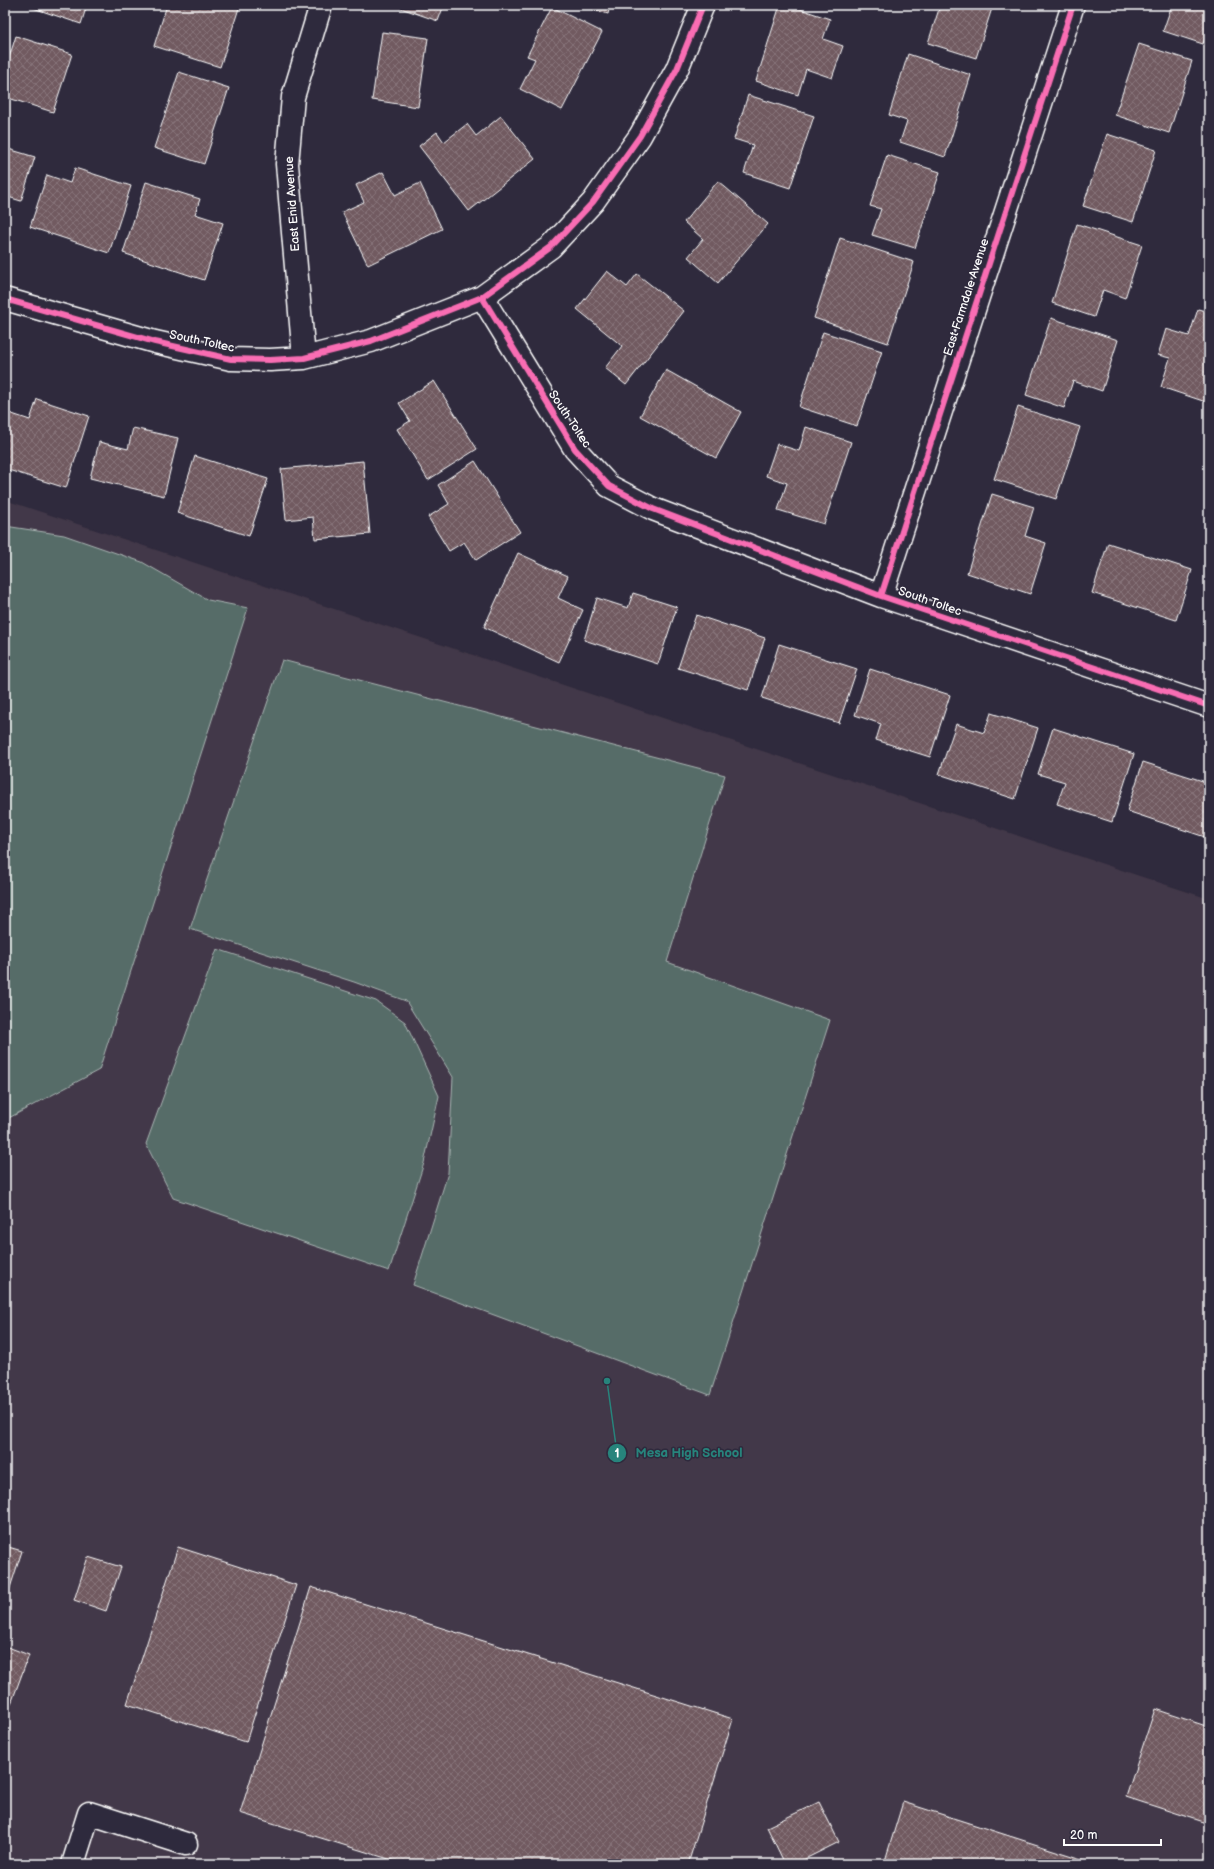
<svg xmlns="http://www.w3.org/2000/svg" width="1214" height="1869" viewBox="0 0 1214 1869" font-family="'Balsamiq Sans',sans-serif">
<defs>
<pattern id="building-cross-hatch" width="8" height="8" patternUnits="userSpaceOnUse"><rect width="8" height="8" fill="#715a61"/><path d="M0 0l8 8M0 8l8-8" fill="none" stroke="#867379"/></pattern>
</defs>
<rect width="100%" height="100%" fill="#2f2a3d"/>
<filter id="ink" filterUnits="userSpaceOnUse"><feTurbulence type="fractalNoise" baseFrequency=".025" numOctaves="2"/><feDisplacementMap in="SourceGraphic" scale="8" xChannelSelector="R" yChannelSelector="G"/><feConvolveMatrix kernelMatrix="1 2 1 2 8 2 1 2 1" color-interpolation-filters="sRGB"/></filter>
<g filter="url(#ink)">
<path fill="#433848" d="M5,500L1209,899V1864H5Z"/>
<path fill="#566c68" stroke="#aab6b4" d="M5,526L64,535L142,562L208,600L248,608L99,1070L5,1120Z
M282,660L725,775L667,962L830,1020L710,1395L413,1285L448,1173L453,1077L406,1001L354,982L190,929Z
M217,949L376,1001L405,1022L439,1096L424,1163L389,1271L173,1198L146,1144Z"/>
<path fill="url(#building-cross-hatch)" stroke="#fff" d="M24,5H87L81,24Z
M167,5H240L220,67L154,46Z
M395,5H444L438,21L395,6Z
M581,5H610L608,14Z
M780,5H788L830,19L823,39L843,46L832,78L806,69L798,95L756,81Z
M937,5H993L976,58L928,43L940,6Z
M1172,5H1209V26L1203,44L1163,31Z
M552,7L602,32L562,110L520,89L535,59L527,56Z
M382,32L428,38L418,107L372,100Z
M16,36L72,54L53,112L5,97V70Z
M1139,44L1192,61L1169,133L1115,115Z
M908,54L971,75L945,157L900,142L907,121L889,115Z
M179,72L229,88L204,164L154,148Z
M748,95L814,116L790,188L744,173L753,145L734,139Z
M501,116L535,159L469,211L419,146L437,132L444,142L467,124L476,136Z
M1107,134L1156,150L1133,222L1083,206Z
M5,148L35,157L21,201L5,196Z
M887,155L940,172L915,248L872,235L881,209L870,206Z
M75,168L131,186L109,253L30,227L47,175L70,183Z
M383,172L395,195L420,183L442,229L368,265L342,212L364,202L356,185Z
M718,181L768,224L718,283L688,257L703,239L684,222Z
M146,182L200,199L195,214L223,223L204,280L123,253Z
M1077,224L1142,245L1125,298L1103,290L1094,317L1052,303Z
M840,238L914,262L888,343L814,318Z
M607,271L627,287L637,274L684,311L626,385L605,368L622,346L577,309Z
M1198,309L1209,312V403L1161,387L1170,358L1158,355L1166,329L1189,336Z
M1051,318L1118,340L1102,391L1073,381L1064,408L1026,395Z
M823,332L882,351L857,426L799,407Z
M666,370L741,412L716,458L640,416Z
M434,381L477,449L428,480L397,429L410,421L399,403Z
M37,399L89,416L66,488L5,469L6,412L30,420Z
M1018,407L1080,427L1056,499L994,479Z
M806,427L851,442L824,524L778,510L787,483L766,476L777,444L799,451Z
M133,428L178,438L164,496L90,478L99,442L128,449Z
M195,456L268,479L249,536L177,513Z
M363,461L370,534L315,539L313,517L286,520L281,469Z
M475,461L520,532L476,560L464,542L449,551L428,517L449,504L438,485Z
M992,494L1034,507L1025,536L1046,543L1030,594L967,573Z
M1108,543L1192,570L1176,620L1092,593Z
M518,553L568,576L558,598L583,610L559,662L484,627Z
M633,593L677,607L658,664L584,640L597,598L628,608Z
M696,615L765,638L748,690L678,668Z
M779,644L857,669L839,723L762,698Z
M870,669L950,695L930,757L876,740L881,724L855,715Z
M991,713L1038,728L1015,799L939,774L956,724L984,733Z
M1053,728L1134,754L1112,822L1057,804L1065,782L1038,774Z
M1143,762L1209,783L1208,838L1127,811Z
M5,1546L22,1551L7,1597L5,1596Z
M178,1547L296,1585L246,1742L127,1704Z
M88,1557L121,1567L106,1611L74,1600Z
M311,1587L733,1719L688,1864H405L240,1813Z
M5,1646L29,1655L5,1720Z
M1155,1709L1209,1727V1824L1126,1797Z
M819,1802L839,1842L795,1864H785L767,1827Z
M903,1802L1097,1864H884Z"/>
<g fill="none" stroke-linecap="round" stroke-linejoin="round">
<defs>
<path id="minor" d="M482,297L575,449L609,486L653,509L881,596L1209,706
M5,299L155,342L231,359L270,360L304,358L371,341L482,297L551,247L593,202L640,136L677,69L703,5
M304,358L287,164L293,97L321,5
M881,596L1073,5
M73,1864L89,1813L186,1844"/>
</defs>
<use href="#minor" stroke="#fff" stroke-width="25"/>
<use href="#minor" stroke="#2f2a3d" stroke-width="22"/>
<defs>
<path id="cycleway" d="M482,297L575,449L609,486L653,509L881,596L1209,706
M5,299L155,342L231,359L270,360L304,358L371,341L482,297L551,247L593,202L640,136L677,69L703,5
M881,596L1073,5"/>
</defs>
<use href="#cycleway" stroke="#2f2a3d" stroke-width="8"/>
<use href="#cycleway" stroke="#f96db3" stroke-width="6"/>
</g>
</g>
<g text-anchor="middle" stroke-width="3" stroke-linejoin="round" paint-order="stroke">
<g font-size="12" fill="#fff" stroke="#2f2a3d">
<text transform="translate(292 204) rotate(-94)" y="4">East Enid Avenue</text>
<text transform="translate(966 297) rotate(-72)" y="4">East Farmdale Avenue</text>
<text transform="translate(202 341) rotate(12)" y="4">South Toltec</text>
<text transform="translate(570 419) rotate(56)" y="4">South Toltec</text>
<text transform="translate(930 601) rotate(19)" y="4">South Toltec</text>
</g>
</g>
<path fill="none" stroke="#27847c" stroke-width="1.5" d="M607 1381L617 1453"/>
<g fill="#27847c" stroke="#2f2a3d" stroke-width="1.5">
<circle cx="607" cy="1381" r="4"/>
<circle cx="617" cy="1453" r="10"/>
</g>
<g font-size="12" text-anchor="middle" font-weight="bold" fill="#fff">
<text x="617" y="1457">1</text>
</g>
<g font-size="13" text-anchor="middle" font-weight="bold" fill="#27847c" stroke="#2f2a3d" stroke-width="3" stroke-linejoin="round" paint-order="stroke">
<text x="689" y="1457">Mesa High School</text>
</g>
<rect width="1214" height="1869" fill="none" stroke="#2f2a3d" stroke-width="20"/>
<rect x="10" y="10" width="1194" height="1849" fill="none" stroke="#fff" stroke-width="1.5" filter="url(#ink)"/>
<path d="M1064 1839v6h97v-6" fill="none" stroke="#ffffff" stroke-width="2"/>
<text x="1070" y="1839" font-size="12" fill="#ffffff" stroke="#2f2a3d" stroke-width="3" paint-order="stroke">20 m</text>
</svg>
